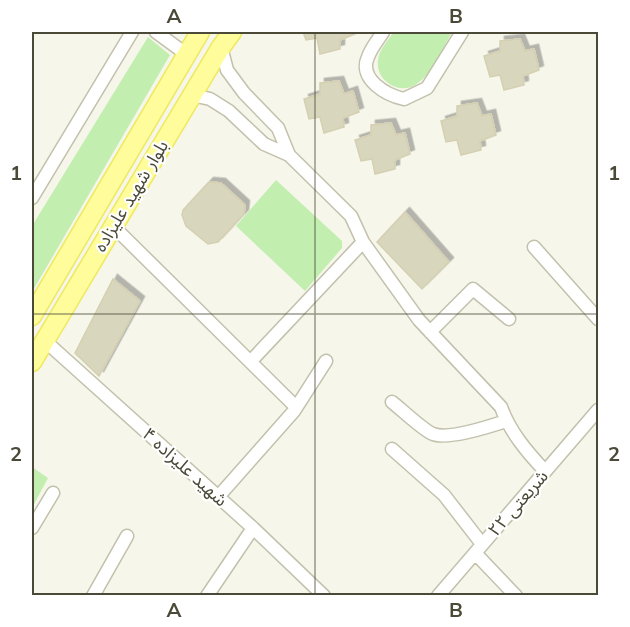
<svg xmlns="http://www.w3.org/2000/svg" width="630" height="627" viewBox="0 0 630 627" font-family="Mulish,'Noto Sans Arabic',sans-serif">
<defs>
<filter id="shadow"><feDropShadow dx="4.5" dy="-4.5" stdDeviation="0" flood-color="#0004"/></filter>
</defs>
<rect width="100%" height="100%" fill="#f6f6ea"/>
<path fill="#c2eeb0" d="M394,32H452C442,49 433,74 415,85C398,95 375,80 378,60C379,50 388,40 394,32Z
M148,37L170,55L32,292V226Z
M276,180L342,241V248L305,291L236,226Z
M32,467L48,478L32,508Z"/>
<path fill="#d9d6be" stroke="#d5d0b1" stroke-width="1.5" filter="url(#shadow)" d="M303,32H355V34L340,40V49L320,54L317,38L306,40Z
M520,39L525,51L534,49L539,70L523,76L524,85L504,90L500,75L490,77L484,56L500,51V41Z
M339,81L344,94L353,91L359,112L343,118L344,127L324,133L320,117L309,119L304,99L320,94V83Z
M477,103L482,116L491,114L496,135L480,141L481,150L461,155L457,140L446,142L441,121L457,116V106Z
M391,123L396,135L405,133L410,154L395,160V169L375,174L372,159L361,161L355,140L371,135V125Z
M209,182L221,183L245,205L244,214L218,242L208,244L186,226L182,215L183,210Z
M405,212L449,262L422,289L377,242Z
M113,279L140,301L99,376L75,353Z"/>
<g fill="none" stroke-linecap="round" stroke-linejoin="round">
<defs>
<path id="minor" d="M156,32L186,54
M383,32C378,40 371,48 368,57C358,79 386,95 404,99L427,88L462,32
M221,47L227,70L244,93L278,128L289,155
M192,95L210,99L229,111L264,144L289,155L351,216L363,242L419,320L501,407C510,432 527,452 545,471
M32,198L132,32
M113,226L296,407
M534,247L598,319
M430,332L473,289L509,319
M44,340L253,528L324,596
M251,361L363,242
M392,402C401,409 424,431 433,434C448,440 491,426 506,421
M392,449L444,495L482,544
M218,497L294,411L326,361
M32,528L53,493
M475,553L516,596
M93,596L127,536L121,547
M207,596L253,528
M438,596L598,410"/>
<path id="primary" d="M32,316L200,32
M32,362L221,47L232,32"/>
</defs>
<use href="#minor" stroke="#c3c1ac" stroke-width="15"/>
<use href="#primary" stroke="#efe960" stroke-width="21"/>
<use href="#minor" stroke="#fff" stroke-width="12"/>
<use href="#primary" stroke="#fffc9b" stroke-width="18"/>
</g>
<path fill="none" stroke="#4b4937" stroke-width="1.5" stroke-opacity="0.55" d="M315,32V596M32,314H598"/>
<g text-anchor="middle" stroke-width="4.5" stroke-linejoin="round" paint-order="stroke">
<g font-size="18" fill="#4b4937" stroke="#fff">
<text transform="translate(131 196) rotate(-59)" y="6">بلوار شهید علیزاده</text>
<text transform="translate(185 467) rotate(42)" y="6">شهید علیزاده ۴</text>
<text transform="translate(518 503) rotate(-49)" y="6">شریعتی ۲۲</text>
</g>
</g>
<rect width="630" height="627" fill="none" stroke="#ffffff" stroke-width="66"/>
<rect x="33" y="33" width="564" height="561" fill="none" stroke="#4b4937" stroke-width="2"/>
<g font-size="20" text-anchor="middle" font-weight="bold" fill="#4b4937">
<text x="174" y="23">A</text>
<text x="456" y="23">B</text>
<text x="16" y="180">1</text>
<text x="614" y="180">1</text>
<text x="16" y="461">2</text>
<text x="614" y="461">2</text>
<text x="174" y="617">A</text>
<text x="456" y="617">B</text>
</g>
</svg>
